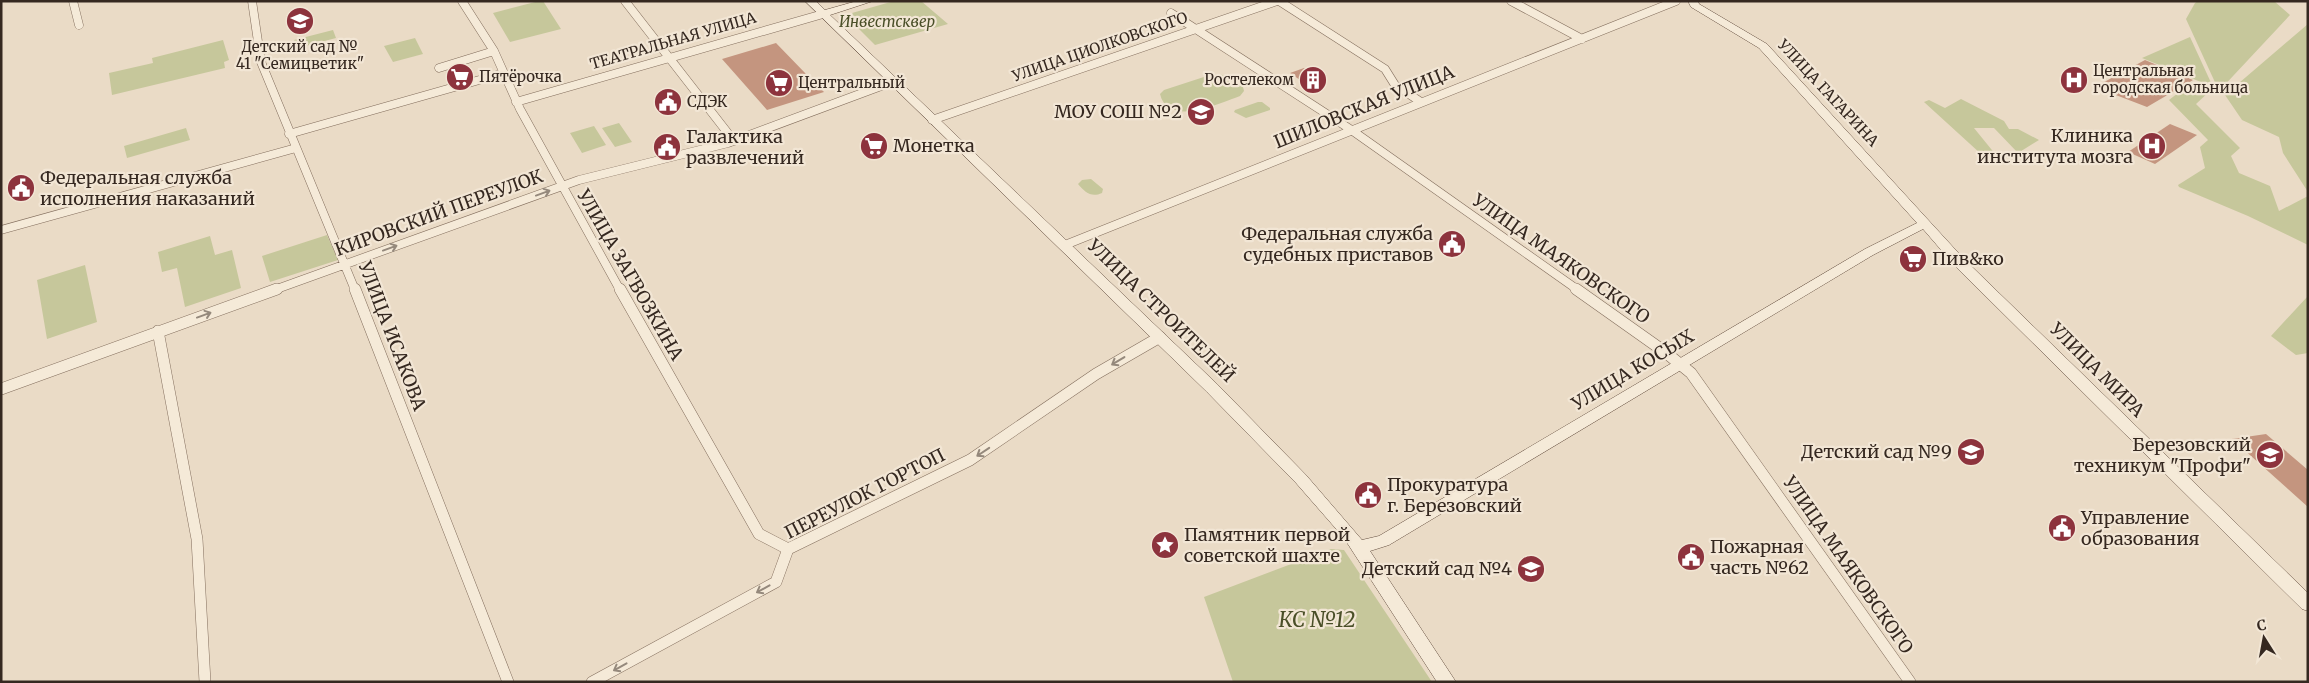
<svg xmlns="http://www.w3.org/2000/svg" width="2309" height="683" viewBox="0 0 2309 683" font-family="Merriweather,serif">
<rect width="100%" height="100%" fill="#eadbc6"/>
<path fill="#c6c79b" d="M539,1H543L561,29L510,42L493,13Z
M894,1H921L948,24L875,45L845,15Z
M2198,1H2274L2290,15L2219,91L2186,19L2195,3Z
M2308,24V192L2283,153L2279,137L2242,120L2225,95Z
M333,30L336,38L298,48L294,40Z
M2190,37L2213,87L2142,58Z
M415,38L423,54L393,62L384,46Z
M223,40L229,60L224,62L225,68L112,95L109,73L153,63L152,58Z
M1219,74L1226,76L1243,87L1244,91L1240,96C1220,103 1168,128 1160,94L1164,90L1210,75Z
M2191,83L2211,90L2196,104L2240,148L2231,156L2239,173L2270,186L2279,211L2308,196V245L2248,216L2179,187L2178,185L2205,168L2200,147L2208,140L2169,100Z
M1961,99L2004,121L2009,129H2018L2039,140L2018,153L1994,128H1974L2000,160L1992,164L1924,102L1929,100L1945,108Z
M1258,102H1262L1270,108V110L1246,118L1234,112L1235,110Z
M619,123L632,142L615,147L602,128Z
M594,126L606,145L582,153L570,133Z
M186,128L190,140L127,158L124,146Z
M1091,179L1103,189L1102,193C1091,198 1085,192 1078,184L1082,180Z
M327,235L338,260L270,282L262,256Z
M210,236L215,255L232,250L241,288L185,307L177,268L162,272L158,252Z
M85,265L97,322L47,339L37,280Z
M2308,296V353L2296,355L2271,336Z
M1331,549L1344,550L1432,682H1233L1204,597Z"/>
<path fill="#c4957f" d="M776,43L806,74L824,92L767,110L722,59Z
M2145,60L2193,80L2147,107L2095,87Z
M1304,68L1327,83L1313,89L1290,73Z
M2170,124L2197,135L2155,164L2128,152Z
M2266,434L2308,470V507L2232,439Z"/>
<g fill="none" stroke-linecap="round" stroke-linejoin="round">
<defs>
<path id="street-far1" d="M73,1L79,25
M252,1L261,62L355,290
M462,1L494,51L520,109L620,290
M625,1L734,141
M1279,1L1385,69L1395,85L1421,102
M1511,1L1582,39
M1171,13L1350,129L1578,290
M439,68L494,51
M516,102L823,14
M932,120L1277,1
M289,134L504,73
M1,230L296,148
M1065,245L1676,1
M274,290L579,180L728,143L892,82"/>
<path id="street" d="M355,289L508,682
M620,289L759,534L788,549
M1576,289L1665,352L1691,373L1910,682
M158,331L197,539L205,682
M1,389L277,289
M592,682L776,582L788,549L970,460L1096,374L1160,337"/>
<path id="secondary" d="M805,1H816L825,10L857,1H873L830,15L1217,384L1306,475L1362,540L1379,536L1865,249L1917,223L1759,48L1691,7L1688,1H1698L1699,4L1767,44L1964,259L2308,593V611L2302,609L1954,265L1923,229L1873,255L1389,545L1370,551L1456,682H1437L1344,538L1296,483L1207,392Z"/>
</defs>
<use href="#street-far1" stroke="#836e5d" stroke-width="9"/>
<use href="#street" stroke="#836e5d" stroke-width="12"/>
<use href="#secondary" stroke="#654f40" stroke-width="1"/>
<use href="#street-far1" stroke="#f5ead8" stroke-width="8"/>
<use href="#street" stroke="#f5ead8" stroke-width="11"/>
<use href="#secondary" fill="#f5ead8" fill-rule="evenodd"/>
</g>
<defs><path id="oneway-shaft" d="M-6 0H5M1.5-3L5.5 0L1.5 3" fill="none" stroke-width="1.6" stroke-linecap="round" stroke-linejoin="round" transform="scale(1.25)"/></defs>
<g stroke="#95897c">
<use href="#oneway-shaft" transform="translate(543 193) rotate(-20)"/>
<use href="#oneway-shaft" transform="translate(390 248) rotate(-20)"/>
<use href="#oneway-shaft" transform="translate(204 315) rotate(-20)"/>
<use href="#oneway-shaft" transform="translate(1118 361) rotate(149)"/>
<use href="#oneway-shaft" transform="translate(983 452) rotate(146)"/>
<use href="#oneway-shaft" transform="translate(763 589) rotate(151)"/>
<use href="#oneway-shaft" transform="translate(620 667) rotate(151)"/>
</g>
<defs>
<symbol id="school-disc" viewBox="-11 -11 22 22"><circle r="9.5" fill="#8d333d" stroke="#f2e6d5"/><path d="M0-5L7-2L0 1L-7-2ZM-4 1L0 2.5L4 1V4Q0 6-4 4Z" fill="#fff"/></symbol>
<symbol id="supermarket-disc" viewBox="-11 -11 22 22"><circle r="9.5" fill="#8d333d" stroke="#f2e6d5"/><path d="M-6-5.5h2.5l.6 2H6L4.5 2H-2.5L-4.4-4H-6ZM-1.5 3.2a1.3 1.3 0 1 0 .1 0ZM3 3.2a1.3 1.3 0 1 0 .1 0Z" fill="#fff"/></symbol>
<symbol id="building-disc" viewBox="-11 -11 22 22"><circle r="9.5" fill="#8d333d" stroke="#f2e6d5"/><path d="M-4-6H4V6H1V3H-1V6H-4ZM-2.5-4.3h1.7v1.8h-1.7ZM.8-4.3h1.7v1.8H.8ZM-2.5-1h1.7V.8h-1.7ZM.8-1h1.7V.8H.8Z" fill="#fff"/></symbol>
<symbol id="hospital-disc" viewBox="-11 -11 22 22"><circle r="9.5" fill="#8d333d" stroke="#f2e6d5"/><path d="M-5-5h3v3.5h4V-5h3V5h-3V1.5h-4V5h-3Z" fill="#fff"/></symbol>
<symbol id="civic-disc" viewBox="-11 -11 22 22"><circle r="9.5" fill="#8d333d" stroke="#f2e6d5"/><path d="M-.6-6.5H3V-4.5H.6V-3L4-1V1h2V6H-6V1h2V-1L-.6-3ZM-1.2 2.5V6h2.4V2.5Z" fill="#fff"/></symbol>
<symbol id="university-disc" viewBox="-11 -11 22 22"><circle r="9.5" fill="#8d333d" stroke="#f2e6d5"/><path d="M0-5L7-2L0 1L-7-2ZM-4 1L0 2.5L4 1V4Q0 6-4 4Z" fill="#fff"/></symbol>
<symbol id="sight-disc" viewBox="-11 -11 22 22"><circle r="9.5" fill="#8d333d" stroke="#f2e6d5"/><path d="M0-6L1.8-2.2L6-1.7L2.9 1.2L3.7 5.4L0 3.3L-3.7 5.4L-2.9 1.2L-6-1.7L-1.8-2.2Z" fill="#fff"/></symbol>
</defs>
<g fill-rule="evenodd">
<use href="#school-disc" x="284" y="5" width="32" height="32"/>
<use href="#supermarket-disc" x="444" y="61" width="32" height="32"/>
<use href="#building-disc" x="1297" y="64" width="32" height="32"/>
<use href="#hospital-disc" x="2058" y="64" width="32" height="32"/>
<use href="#supermarket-disc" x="763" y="67" width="32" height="32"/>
<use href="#civic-disc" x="652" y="86" width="32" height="32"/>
<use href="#school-disc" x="1185" y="96" width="32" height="32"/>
<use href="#supermarket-disc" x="858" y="130" width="32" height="32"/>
<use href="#hospital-disc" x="2136" y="130" width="32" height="32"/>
<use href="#civic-disc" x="651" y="131" width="32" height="32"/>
<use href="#civic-disc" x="5" y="172" width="32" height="32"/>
<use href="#civic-disc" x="1436" y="228" width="32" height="32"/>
<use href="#supermarket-disc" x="1897" y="243" width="32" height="32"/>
<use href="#school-disc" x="1955" y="436" width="32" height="32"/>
<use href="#university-disc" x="2254" y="439" width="32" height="32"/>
<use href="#civic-disc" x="1352" y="479" width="32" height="32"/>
<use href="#civic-disc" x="2046" y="512" width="32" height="32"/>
<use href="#sight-disc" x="1149" y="529" width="32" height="32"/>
<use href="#civic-disc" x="1675" y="541" width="32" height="32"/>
<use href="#school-disc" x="1515" y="553" width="32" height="32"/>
</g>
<g text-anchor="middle" stroke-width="4.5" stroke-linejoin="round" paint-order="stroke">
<g font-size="15" font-style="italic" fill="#4a4f28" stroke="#f2e6d5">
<text x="887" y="27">Инвестсквер</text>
</g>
<g font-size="15" fill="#352820" stroke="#f2e6d5">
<text transform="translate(673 41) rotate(-16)" y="5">ТЕАТРАЛЬНАЯ УЛИЦА</text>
<text transform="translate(1100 47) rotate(-19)" y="5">УЛИЦА ЦИОЛКОВСКОГО</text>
<text transform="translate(1828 93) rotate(47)" y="5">УЛИЦА ГАГАРИНА</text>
</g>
<g font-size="15" fill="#352820" stroke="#f2e6d5" text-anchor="start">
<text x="300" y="52" text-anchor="middle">Детский сад №<tspan x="300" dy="17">41 "Семицветик"</tspan></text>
<text x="2093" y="76">Центральная<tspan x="2093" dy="17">городская больница</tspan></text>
<text x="479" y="82">Пятёрочка</text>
<text x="1294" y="85" text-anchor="end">Ростелеком</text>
<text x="798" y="88">Центральный</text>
<text x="687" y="107">СДЭК</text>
</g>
<g font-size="18" fill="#352820" stroke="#f2e6d5">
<text transform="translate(1364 107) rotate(-22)" y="6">ШИЛОВСКАЯ УЛИЦА</text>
<text transform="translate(439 213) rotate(-20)" y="6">КИРОВСКИЙ ПЕРЕУЛОК</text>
<text transform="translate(1561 259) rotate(35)" y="6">УЛИЦА МАЯКОВСКОГО</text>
<text transform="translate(630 275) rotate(60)" y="6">УЛИЦА ЗАГВОЗКИНА</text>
<text transform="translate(1161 311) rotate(44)" y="6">УЛИЦА СТРОИТЕЛЕЙ</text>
<text transform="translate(392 336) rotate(69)" y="6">УЛИЦА ИСАКОВА</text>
<text transform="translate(1633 370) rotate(-31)" y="6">УЛИЦА КОСЫХ</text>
<text transform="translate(2097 370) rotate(45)" y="6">УЛИЦА МИРА</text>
<text transform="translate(865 494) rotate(-27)" y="6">ПЕРЕУЛОК ГОРТОП</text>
<text transform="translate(1848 565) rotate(55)" y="6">УЛИЦА МАЯКОВСКОГО</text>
</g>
<g font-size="18" fill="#352820" stroke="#f2e6d5" text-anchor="start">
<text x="1182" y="118" text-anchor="end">МОУ СОШ №2</text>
<text x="2133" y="142" text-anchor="end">Клиника<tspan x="2133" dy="21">института мозга</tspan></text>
<text x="686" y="143">Галактика<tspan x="686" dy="21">развлечений</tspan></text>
<text x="893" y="152">Монетка</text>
<text x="40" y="184">Федеральная служба<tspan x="40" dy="21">исполнения наказаний</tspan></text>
<text x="1433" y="240" text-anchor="end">Федеральная служба<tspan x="1433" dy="21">судебных приставов</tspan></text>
<text x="1932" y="265">Пив&amp;ко</text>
<text x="2251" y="451" text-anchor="end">Березовский<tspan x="2251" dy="21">техникум "Профи"</tspan></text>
<text x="1952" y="458" text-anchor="end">Детский сад №9</text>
<text x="1387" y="491">Прокуратура<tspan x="1387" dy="21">г. Березовский</tspan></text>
<text x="2081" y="524">Управление<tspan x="2081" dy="21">образования</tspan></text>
<text x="1184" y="541">Памятник первой<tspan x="1184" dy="21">советской шахте</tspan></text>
<text x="1710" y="553">Пожарная<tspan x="1710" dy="21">часть №62</tspan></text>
<text x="1512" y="575" text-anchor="end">Детский сад №4</text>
</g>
<g font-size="21" font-style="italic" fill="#4a4f28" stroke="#f2e6d5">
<text x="1317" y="627">КС №12</text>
</g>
</g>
<rect width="2309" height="683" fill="none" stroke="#352820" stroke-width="5"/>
<g transform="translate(2264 638) rotate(349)" stroke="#f2e6d5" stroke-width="4" paint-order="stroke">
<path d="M0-4L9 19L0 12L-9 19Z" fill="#352820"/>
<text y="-8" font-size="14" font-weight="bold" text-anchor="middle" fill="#352820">С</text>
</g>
</svg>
